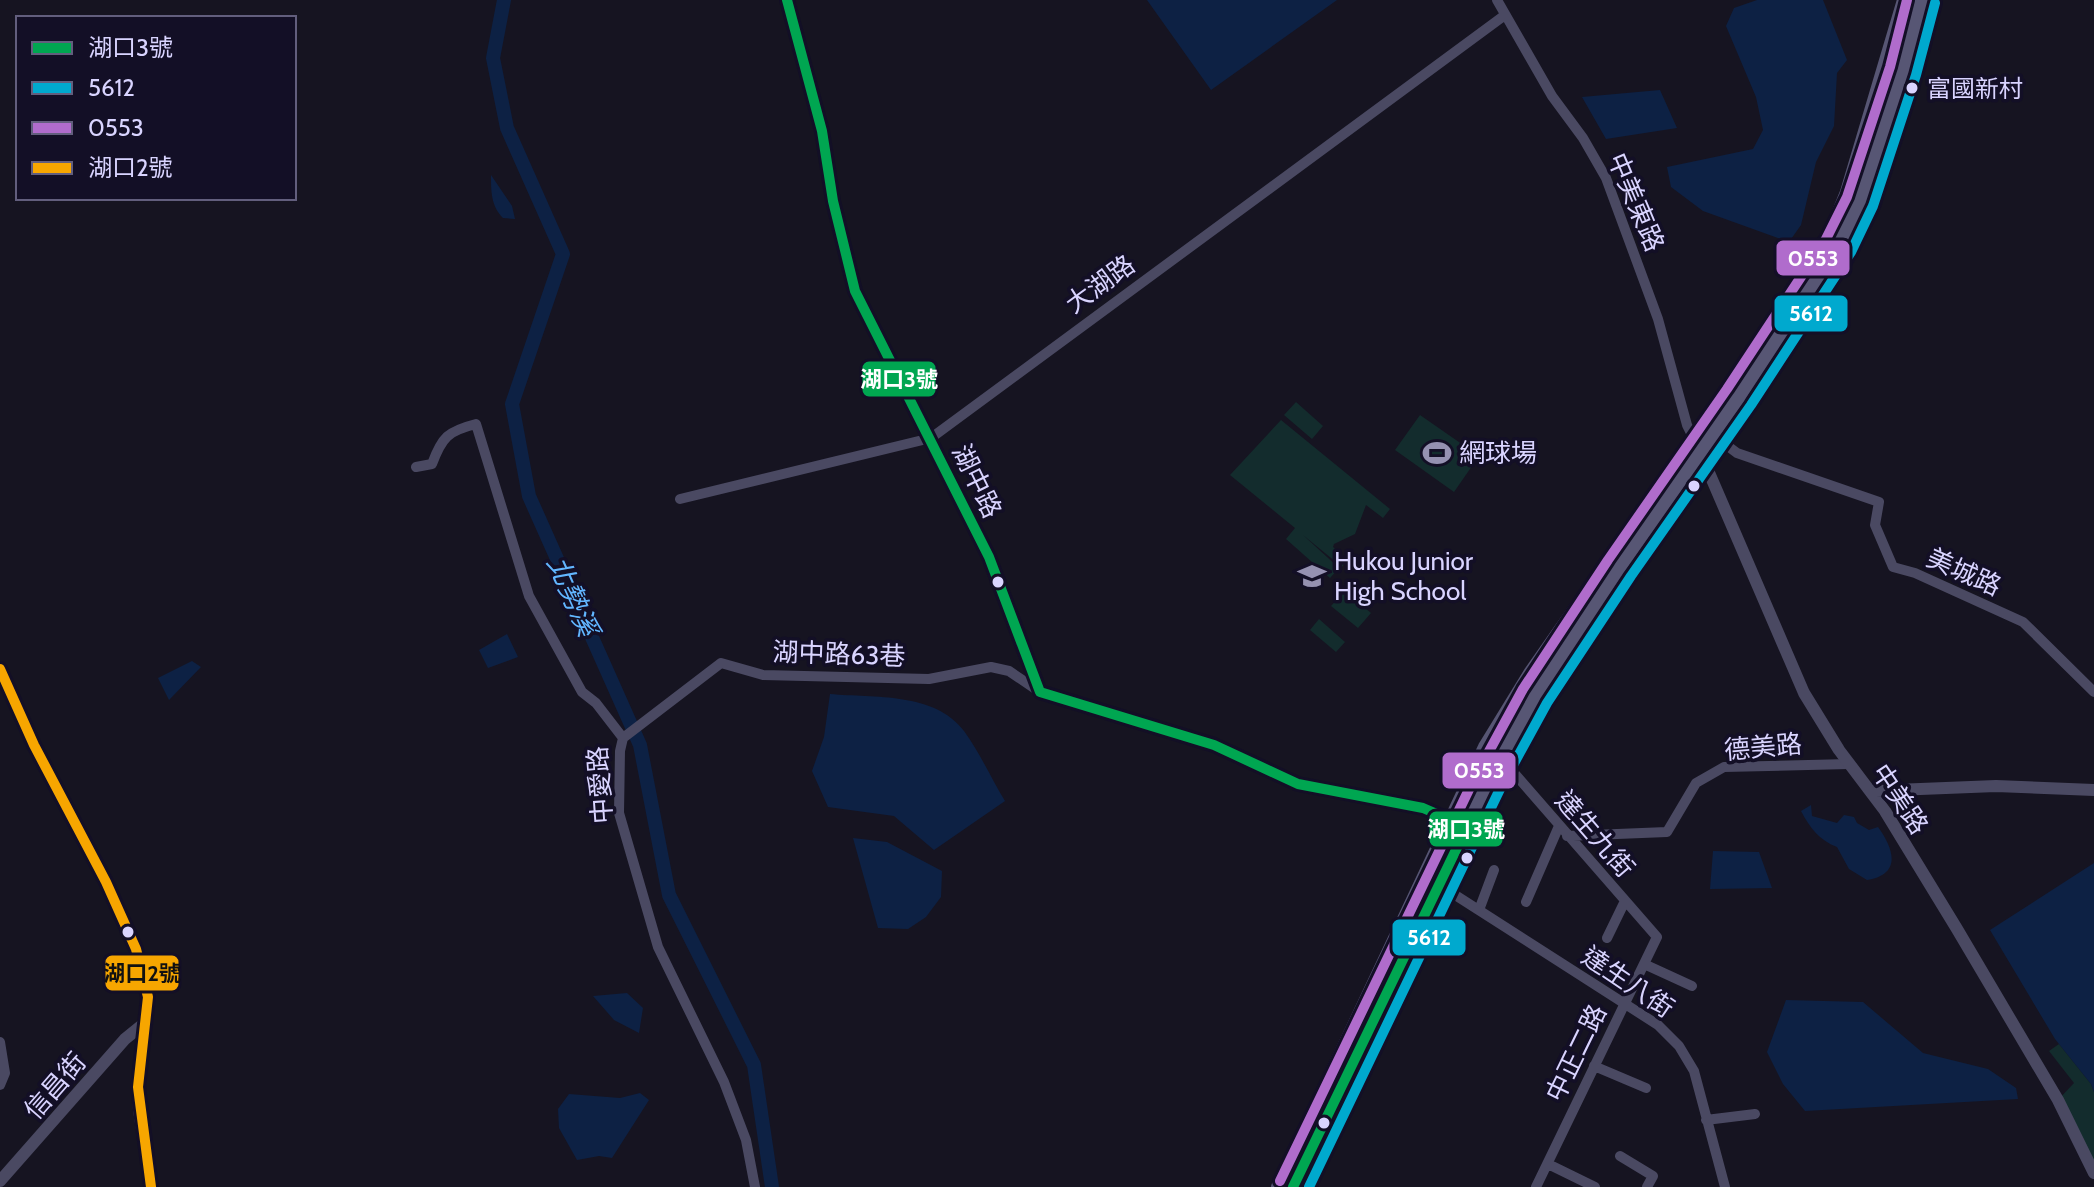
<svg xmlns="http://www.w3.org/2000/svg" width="2094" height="1187" viewBox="0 0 2094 1187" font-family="Cabin,'Noto Sans TC',sans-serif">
<rect width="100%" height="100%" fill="#161421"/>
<path fill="#132c2d" d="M1296,402L1323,426L1312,439L1284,415Z
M1420,415L1479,456L1454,492L1395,450Z
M1281,420L1390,509L1383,518L1366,505L1355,534L1334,544L1333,547L1347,560L1342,567L1303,535L1339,568L1330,578L1286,539L1295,528L1230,475Z
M1345,591L1371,613L1358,628L1331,606Z
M1319,619L1345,642L1336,652L1310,630Z
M2059,1044L2091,1084L2094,1092V1173L2058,1100L2074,1083L2049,1051Z"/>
<path fill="#0d2144" d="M1147,0H1337L1211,90Z
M1757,0H1823L1847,60L1837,73L1834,126L1816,162L1801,225L1789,242L1703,211L1671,187L1667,167L1753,149L1763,130L1756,97L1726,26L1734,8Z
M1660,90L1677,128L1606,139L1582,97Z
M491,175L512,206L515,219L503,218C491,206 491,191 491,175Z
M507,634L518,657L488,668L479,650Z
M192,661L201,667L169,700L158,678Z
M830,694C874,698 935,692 964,731C980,753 991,778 1005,801L934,850L894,816L828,807L812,771L824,737Z
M1811,805L1812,816L1837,823L1844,815L1854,817L1857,823L1869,830L1878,827C1894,849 1902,874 1867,880L1849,869L1837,847C1819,840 1810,828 1801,811Z
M853,838L887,842L942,871L941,897L926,917L908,929L878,928Z
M1713,851L1759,852L1772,888L1710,889Z
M2094,863V1092L2091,1084L2055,1039L1990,930Z
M627,993L643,1008L639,1033L614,1020L593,996Z
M1786,1000L1863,1002L1923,1053L1988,1069L2016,1088L2018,1099L1805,1111L1783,1084L1767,1052Z
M640,1093L649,1100L612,1158L599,1156L577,1160L559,1128L558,1109L569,1094L620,1098Z"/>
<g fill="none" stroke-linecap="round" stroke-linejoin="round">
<path stroke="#0d2144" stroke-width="14" d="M504,0L493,58L507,128L563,254L512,404L529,496L640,745L669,895L754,1065L772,1187"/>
<path stroke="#4a4962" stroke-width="10" d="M1497,0L1552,96L1583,138L1606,178L1658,319L1687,425L1694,439
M1713,435L1737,453L1879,502L1875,525L1893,567L1915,573L2023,622L2094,692
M416,467L432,464C442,437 448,431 476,424L529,596L582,692L596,703L623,738L620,751L619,813L658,947L724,1082L746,1140L755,1187
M680,499L931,438L1505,15
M623,738L721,663L763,675L929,679L991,667L1009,671L1040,692
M1501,758L1657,937L1536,1187
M1567,836L1667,832L1696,783L1724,767L1849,764
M1424,878L1438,884L1658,1025L1679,1046L1694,1071L1725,1187
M1526,902L1559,826
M1479,910L1494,870
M1607,938L1625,901
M1644,964L1692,986
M0,1042L5,1073L0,1085
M1594,1066L1646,1088
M1706,1120L1755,1114
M1620,1156L1653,1176L1647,1187
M1548,1164L1595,1187"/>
<path stroke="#4a4962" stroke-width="12" d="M787,0L822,131L833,201L855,291L989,557L1040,692L1214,745L1298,784L1423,808L1458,822
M1698,447L1804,693L1839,750L1885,811L1957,929L2058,1100L2094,1173
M0,669L34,745L106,882L136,949L148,997L138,1087L139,1110L151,1187
M1870,791L1996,786L2094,790
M0,1181L125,1039L146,1022"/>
<path stroke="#575674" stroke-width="14" d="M1278,1187L1485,747L1531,672L1694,439L1828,239L1847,192L1904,0
M1293,1187L1488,783L1535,696L1619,568L1739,397L1838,246L1860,202L1903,71L1921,0"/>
<defs>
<path id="bus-1" d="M787,0L822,131L833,201L855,291L989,557L1040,692L1214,745L1298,784L1423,808L1467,827L1293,1187"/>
<path id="bus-2" d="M1309,1187L1500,789L1547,703L1631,576L1751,405L1851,252L1873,206L1916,75L1935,3"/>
<path id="bus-3" d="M1280,1181L1475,777L1523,689L1608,560L1727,389L1826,239L1847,197L1890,67L1907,0"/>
<path id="bus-4" d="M0,669L34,745L106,882L136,949L148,997L138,1087L151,1187"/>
</defs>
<use href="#bus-1" stroke="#130f26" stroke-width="16"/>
<use href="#bus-2" stroke="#130f26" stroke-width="16"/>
<use href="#bus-3" stroke="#130f26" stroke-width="16"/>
<use href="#bus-4" stroke="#130f26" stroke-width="16"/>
<use href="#bus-1" stroke="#00a651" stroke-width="10"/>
<use href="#bus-2" stroke="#00a9ce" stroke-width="10"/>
<use href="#bus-3" stroke="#b06ccc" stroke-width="10"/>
<use href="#bus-4" stroke="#f7a600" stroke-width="10"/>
</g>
<defs>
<symbol id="stadium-bare" viewBox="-9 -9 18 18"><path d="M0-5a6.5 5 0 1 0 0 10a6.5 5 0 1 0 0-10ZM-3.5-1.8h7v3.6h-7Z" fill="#9591b1" stroke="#130f26" stroke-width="2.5" paint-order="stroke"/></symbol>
<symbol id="school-bare" viewBox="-9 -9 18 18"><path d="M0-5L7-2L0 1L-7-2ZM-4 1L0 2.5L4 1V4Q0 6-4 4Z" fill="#9591b1" stroke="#130f26" stroke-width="2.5" paint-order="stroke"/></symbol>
</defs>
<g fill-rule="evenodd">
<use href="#stadium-bare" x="1417" y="433" width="40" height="40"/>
<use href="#school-bare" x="1292" y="556" width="40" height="40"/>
</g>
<g fill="#d9d4ff" stroke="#130f26" stroke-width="3">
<circle cx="1912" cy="88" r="7"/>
<circle cx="1694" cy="486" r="7"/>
<circle cx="998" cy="582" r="7"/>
<circle cx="1467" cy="858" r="7"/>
<circle cx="128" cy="932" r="7"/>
<circle cx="1324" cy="1123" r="7"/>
</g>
<g text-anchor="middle" stroke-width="7" stroke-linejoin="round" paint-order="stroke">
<g font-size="24" fill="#d9d4ff" stroke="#130f26" text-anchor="start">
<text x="1927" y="97">富國新村</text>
</g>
<g font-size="26" fill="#d9d4ff" stroke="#130f26">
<text transform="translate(1636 202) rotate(67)" y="9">中美東路</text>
<text transform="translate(1100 284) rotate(-36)" y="9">大湖路</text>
<text transform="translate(977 481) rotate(64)" y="9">湖中路</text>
<text transform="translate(1964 572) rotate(24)" y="9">美城路</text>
<text transform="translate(839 654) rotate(2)" y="9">湖中路63巷</text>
<text transform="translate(1763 747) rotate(-5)" y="9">德美路</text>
<text transform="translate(600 785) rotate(-94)" y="9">中愛路</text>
<text transform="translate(1900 799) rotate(56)" y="9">中美路</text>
<text transform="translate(1595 834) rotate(49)" y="9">達生九街</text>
<text transform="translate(1628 982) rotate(34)" y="9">達生八街</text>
<text transform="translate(1576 1053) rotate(-64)" y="9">中正二路</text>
<text transform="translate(55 1086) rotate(-49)" y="9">信昌街</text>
</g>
<g font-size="26" fill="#d9d4ff" stroke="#130f26" text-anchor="start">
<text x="1459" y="462">網球場</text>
<text x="1334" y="570">Hukou Junior<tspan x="1334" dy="30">High School</tspan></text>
</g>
<g font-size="28" font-style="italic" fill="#62b6ff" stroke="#130f26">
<text transform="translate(573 596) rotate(66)" y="10">北勢溪</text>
</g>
</g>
<g stroke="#130f26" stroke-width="3">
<rect x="1775" y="239" width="76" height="38" rx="8" fill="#b06ccc"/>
<rect x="1773" y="294" width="76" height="39" rx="8" fill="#00a9ce"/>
<rect x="861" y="360" width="76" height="38" rx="8" fill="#00a651"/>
<rect x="1441" y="751" width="76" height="39" rx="8" fill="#b06ccc"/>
<rect x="1428" y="810" width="76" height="38" rx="8" fill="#00a651"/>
<rect x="1391" y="918" width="76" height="39" rx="8" fill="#00a9ce"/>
<rect x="104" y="954" width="76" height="38" rx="8" fill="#f7a600"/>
</g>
<g font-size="22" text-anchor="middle" font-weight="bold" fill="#fff">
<text x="1813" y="266">0553</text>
<text x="1811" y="321">5612</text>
<text x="899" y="387">湖口3號</text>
<text x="1479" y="778">0553</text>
<text x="1466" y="837">湖口3號</text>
<text x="1429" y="945">5612</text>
</g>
<g font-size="22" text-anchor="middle" font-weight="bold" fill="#111">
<text x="142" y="981">湖口2號</text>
</g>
<rect x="16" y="16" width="280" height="184" fill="#130f26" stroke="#625e7d" stroke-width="2"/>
<rect x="32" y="42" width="40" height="12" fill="#00a651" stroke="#625e7d" stroke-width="2"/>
<text x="88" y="56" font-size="24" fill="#d9d4ff">湖口3號</text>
<rect x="32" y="82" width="40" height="12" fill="#00a9ce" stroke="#625e7d" stroke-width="2"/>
<text x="88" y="96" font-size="24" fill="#d9d4ff">5612</text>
<rect x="32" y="122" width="40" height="12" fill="#b06ccc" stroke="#625e7d" stroke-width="2"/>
<text x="88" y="136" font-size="24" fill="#d9d4ff">0553</text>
<rect x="32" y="162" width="40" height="12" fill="#f7a600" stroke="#625e7d" stroke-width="2"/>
<text x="88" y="176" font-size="24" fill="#d9d4ff">湖口2號</text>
</svg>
